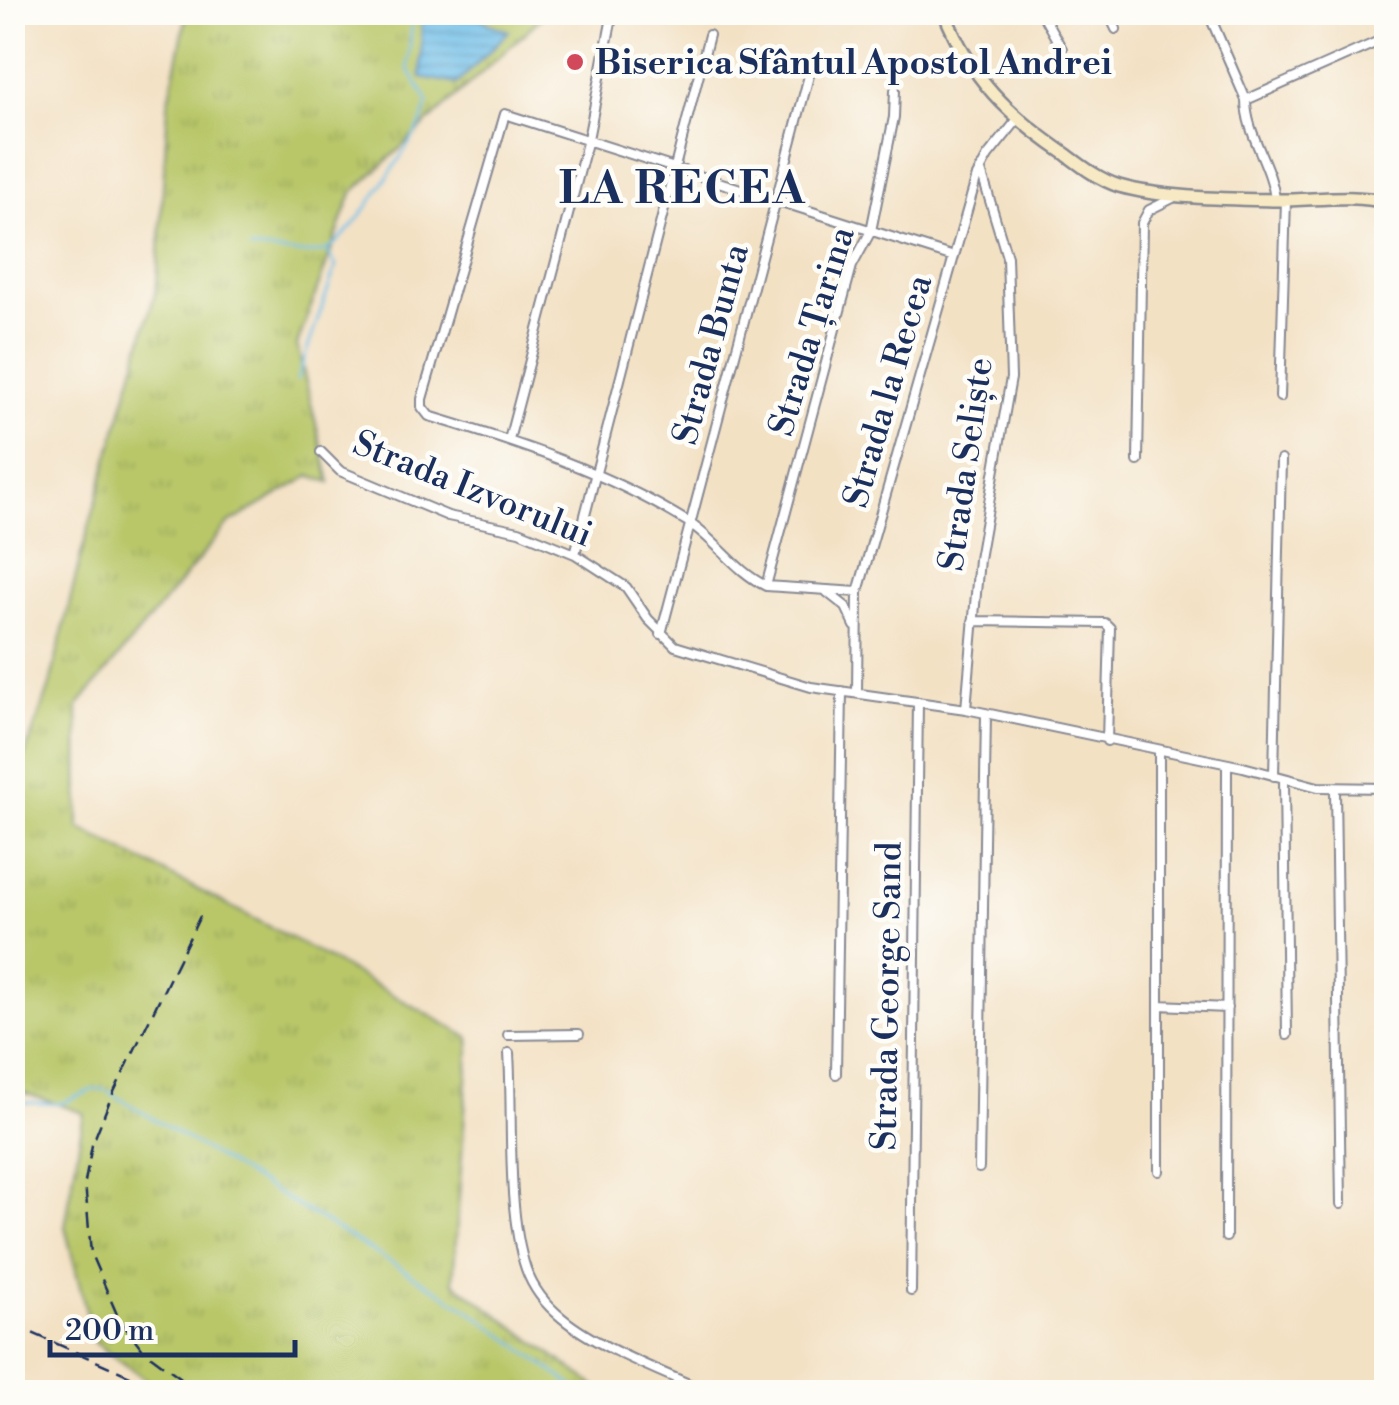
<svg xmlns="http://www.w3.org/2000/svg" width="1399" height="1405" viewBox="0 0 1399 1405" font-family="'Libre Bodoni',serif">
<defs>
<pattern id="grass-tufts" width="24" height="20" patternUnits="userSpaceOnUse" patternTransform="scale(2.5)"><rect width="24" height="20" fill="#b9c769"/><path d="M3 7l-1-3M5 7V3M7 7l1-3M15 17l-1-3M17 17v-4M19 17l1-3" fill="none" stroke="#9eab5d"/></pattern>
<pattern id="water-rules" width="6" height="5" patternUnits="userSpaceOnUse" patternTransform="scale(2.5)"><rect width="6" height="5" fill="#6dbde8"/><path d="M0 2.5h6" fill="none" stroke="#599abf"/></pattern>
</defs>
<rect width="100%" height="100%" fill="#fdfcf7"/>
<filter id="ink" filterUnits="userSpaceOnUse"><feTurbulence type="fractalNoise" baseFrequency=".01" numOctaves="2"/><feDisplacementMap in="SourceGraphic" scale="20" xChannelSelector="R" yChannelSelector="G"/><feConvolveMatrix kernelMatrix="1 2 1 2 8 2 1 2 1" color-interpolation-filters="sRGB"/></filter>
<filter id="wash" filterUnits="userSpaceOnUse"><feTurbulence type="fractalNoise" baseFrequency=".0048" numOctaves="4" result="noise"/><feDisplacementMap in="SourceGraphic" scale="40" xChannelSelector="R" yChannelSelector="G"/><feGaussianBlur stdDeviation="2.25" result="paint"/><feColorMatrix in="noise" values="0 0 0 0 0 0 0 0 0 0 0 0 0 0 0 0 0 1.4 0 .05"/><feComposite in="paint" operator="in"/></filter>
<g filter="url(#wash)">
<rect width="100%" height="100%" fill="#f3e1c4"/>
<path fill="url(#grass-tufts)" stroke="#6a7b64" stroke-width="2.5" d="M187,13H546L352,193L297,345L330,482L310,476L228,524L78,706L79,828L295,940L470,1038L453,1282L603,1392H164L94,1342L65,1227L84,1113L13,1089L12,932L24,757L49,689L80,559L157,286L168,105Z"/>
<path fill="url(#water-rules)" stroke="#4476a3" stroke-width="2.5" d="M422,13H474L489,24L509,31L457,84L421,77Z"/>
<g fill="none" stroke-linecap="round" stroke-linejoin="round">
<path stroke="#6dbde8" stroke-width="2.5" d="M250,249C272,250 300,256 321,252C348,247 405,149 422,123L428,102L408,68L413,12
M297,380L336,266L327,250
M12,1102L60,1104L92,1090L104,1089L465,1307L581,1392"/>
</g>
</g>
<g filter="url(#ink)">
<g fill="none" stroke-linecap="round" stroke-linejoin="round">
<defs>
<path id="street" d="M1041,12L1062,49
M1108,12L1116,29
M1208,12L1246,100C1246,135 1272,165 1275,200
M1246,100L1386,38
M1280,397L1286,200
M509,440L588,139L613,12
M321,452L340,471L448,516L519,531L575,554L626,587L648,619L675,646L811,687L966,709L1243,767L1318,787L1386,788
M1138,461L1142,223L1149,210L1177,196
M575,554L709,35
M766,586L852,266L871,231L894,117L895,90
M827,592L846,607L855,626
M858,592L766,586C735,571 716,540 688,522C607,472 519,443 429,416L422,407V399L505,114L954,257
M973,621L1105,623L1110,628L1107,741
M661,634L811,68
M857,693L858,592L977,176L988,156L1018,119
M966,709L979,559L1011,378L1007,257L981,171
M1274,776L1281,460
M1284,780L1287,1035
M1335,790L1341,1204
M1159,1005L1227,1008
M508,1035L579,1034
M509,1053C513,1116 506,1211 526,1269C533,1289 546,1305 562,1318C598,1348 663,1372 707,1392
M836,1074L842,691
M979,1168L986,714
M1159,1171V752
M1226,1237L1227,764
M911,1291L918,702"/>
<path id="secondary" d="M944,12C971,79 1008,115 1067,155C1083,167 1100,180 1119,186C1161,198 1228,199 1272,200C1311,201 1348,193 1386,202"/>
</defs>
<use href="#street" stroke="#878891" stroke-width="12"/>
<use href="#secondary" stroke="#878891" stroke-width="16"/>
<use href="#street" stroke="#fff" stroke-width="8"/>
<use href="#secondary" stroke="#f7e9c3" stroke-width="11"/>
<path stroke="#1b2f5e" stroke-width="2.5" stroke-dasharray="15 8" stroke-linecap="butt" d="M12,1324L166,1392
M200,1392L143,1350L119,1319L91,1254L85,1182L92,1145L110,1100L202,912"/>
</g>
</g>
<circle fill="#d1495b" stroke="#fdfcf7" stroke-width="4" cx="575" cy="62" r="10"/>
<g text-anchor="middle" stroke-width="9" stroke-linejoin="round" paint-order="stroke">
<g font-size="35" font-weight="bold" fill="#1b2f5e" stroke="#fdfcf7" text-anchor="start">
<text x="595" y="74">Biserica Sfântul Apostol Andrei</text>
</g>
<g font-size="35" fill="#1b2f5e" stroke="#fdfcf7">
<text transform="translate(811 331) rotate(-73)" y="12">Strada Țarina</text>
<text transform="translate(710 344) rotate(-75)" y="12">Strada Bunta</text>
<text transform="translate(887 391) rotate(-74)" y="12">Strada la Recea</text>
<text transform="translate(965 464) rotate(-82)" y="12">Strada Seliște</text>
<text transform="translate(473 488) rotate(22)" y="12">Strada Izvorului</text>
<text transform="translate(886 996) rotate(-89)" y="12">Strada George Sand</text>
</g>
<g font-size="45" font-weight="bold" letter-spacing="2.5" fill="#1b2f5e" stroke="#fdfcf7">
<text x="683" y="203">LA RECEA</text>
</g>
</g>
<rect width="1399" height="1405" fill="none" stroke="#fdfcf7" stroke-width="50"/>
<path d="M50 1340v15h245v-15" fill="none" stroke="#1b2f5e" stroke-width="5"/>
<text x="65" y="1340" font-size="30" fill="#1b2f5e" stroke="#fdfcf7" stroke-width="8" paint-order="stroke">200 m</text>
</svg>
